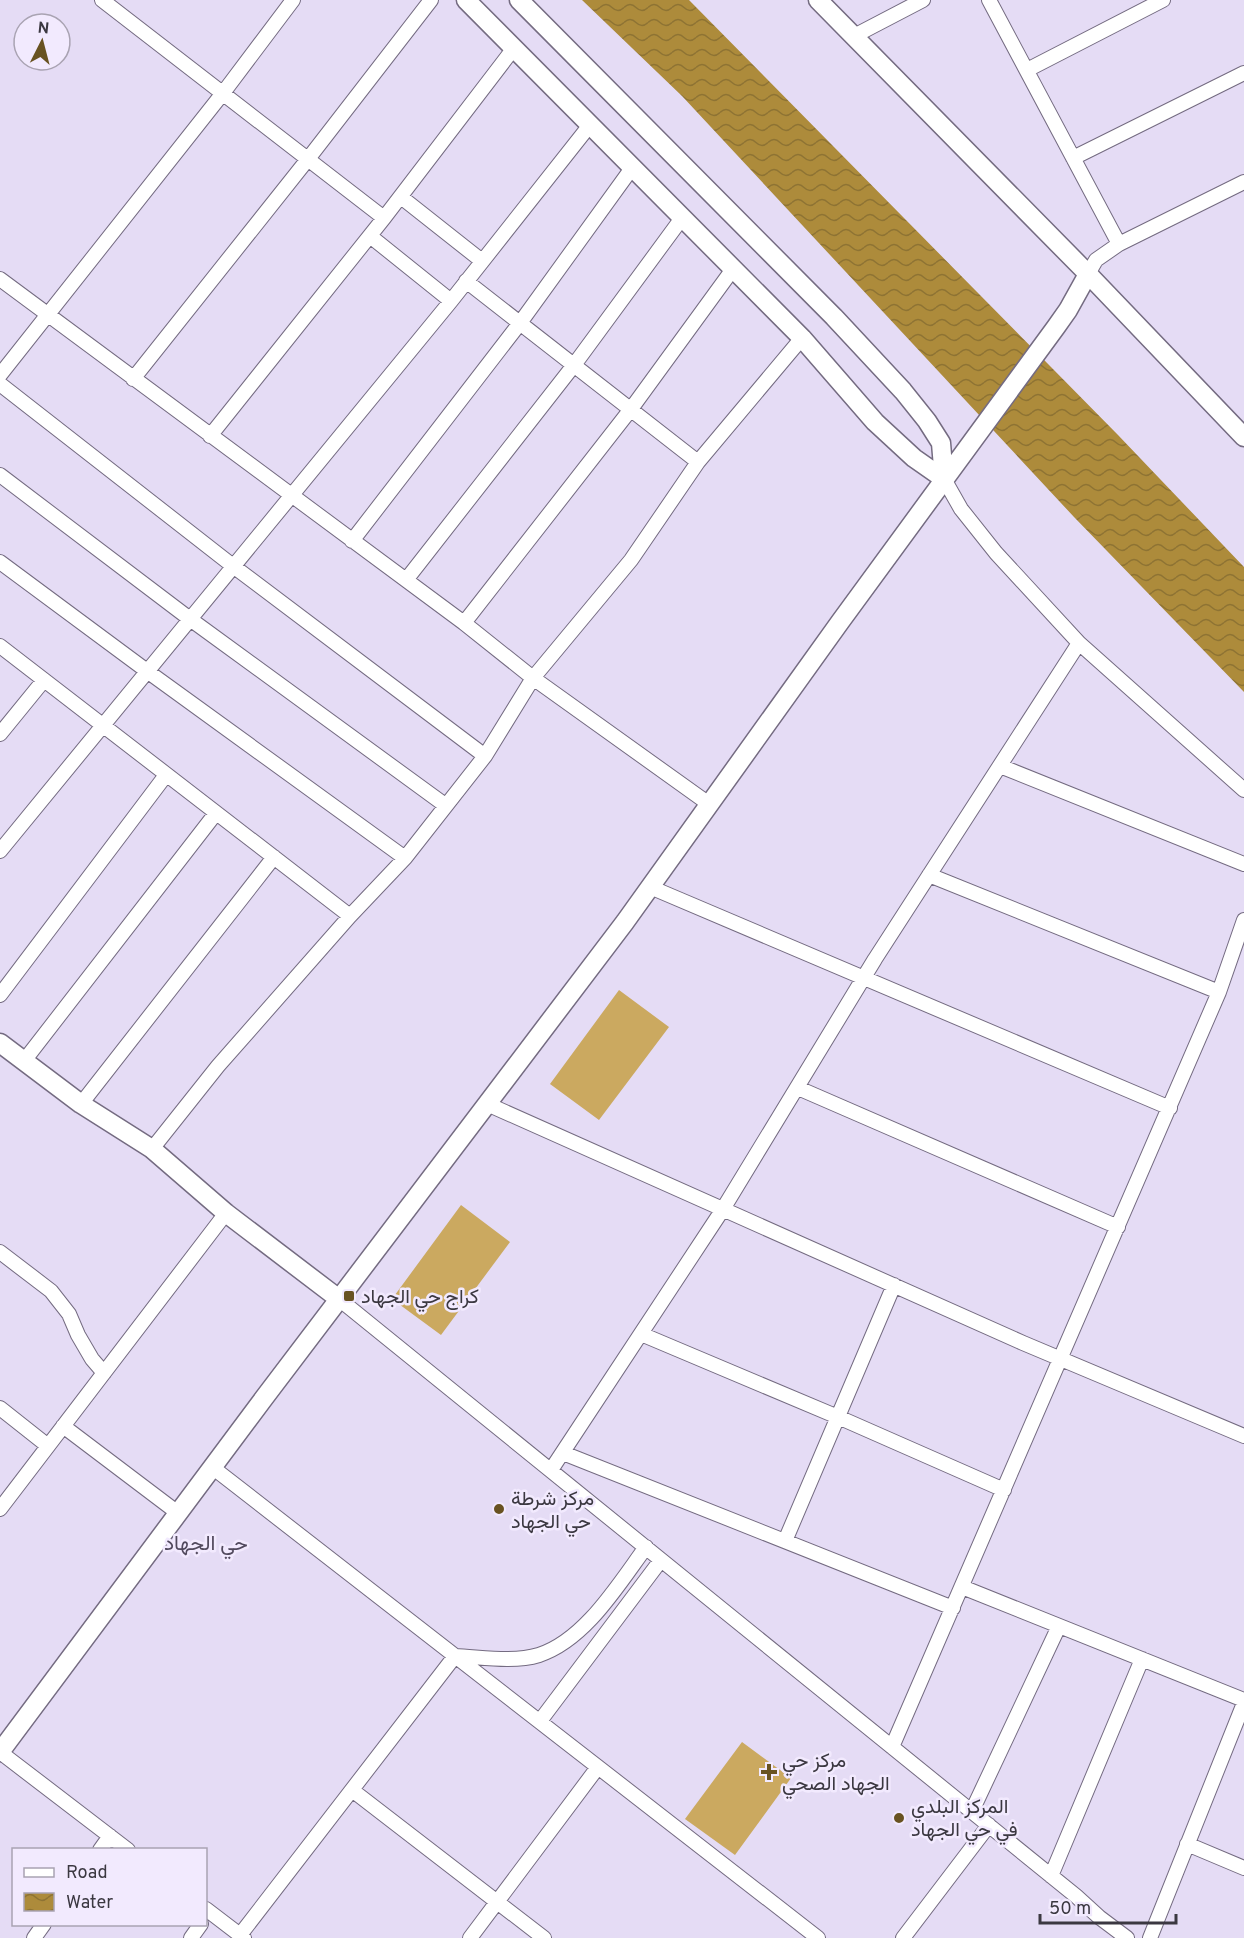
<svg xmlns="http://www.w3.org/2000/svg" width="1244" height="1938" viewBox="0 0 1244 1938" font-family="Overpass,Vazirmatn,sans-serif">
<defs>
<pattern id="water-waves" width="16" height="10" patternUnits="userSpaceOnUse" patternTransform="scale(1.5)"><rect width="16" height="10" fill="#ad8b3b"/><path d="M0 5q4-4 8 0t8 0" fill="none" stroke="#8e7333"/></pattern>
</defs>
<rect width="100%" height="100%" fill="#e5dcf5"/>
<path fill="#cba960" d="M619,990L669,1027L599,1120L550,1084Z
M461,1205L510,1242L441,1335L392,1299Z
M742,1742L791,1778L735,1855L685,1819Z"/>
<path fill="url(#water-waves)" d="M582,0H689L1118,435L1244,567V692L1074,517L682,96Z"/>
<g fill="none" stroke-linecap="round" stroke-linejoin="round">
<defs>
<path id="minor" d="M102,0L384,218
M989,0L1119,244
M854,36L923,0
M1027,70L1163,0
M1073,158L1244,73
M401,197L482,261
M370,236L451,301
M1088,274L1096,260L1119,244L1244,182
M0,279L464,623L533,678L709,804
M466,281L698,462
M0,375L223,93L293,0
M133,379L308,159L431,0
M0,384L233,566L485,756
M210,436L384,218L514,48
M0,475L190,619L445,805
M944,479L961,509L996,553L1079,643L1244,790
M352,541L520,323L632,168
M0,562L147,671L405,858
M406,580L574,365L682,218
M464,623L631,409L733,269
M0,646L350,916
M0,734L44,680
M1000,766L1244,864
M0,851L451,301L590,125
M929,875L1219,992
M650,887L1170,1108
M0,995L166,775
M24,1061L216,813
M798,1088L1118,1227
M81,1104L274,857
M487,1104L1023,1343L1244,1436
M152,1149L218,1066L350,916L405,858L485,756L533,678L631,560L698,462L802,338
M0,1252L51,1291L69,1314L78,1335L92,1359L104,1373
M339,1299L1076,1896L1099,1917L1127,1938
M641,1334L838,1417L1004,1490
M0,1408L48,1446
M63,1426L178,1513
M563,1453L953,1608
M212,1467L818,1938
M551,1470L723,1209L875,959L1079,643
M0,1509L226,1213
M785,1541L894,1285
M962,1587L1244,1700
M540,1721L661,1560
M892,1747L1219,992L1244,920
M0,1752L128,1850
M352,1790L544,1938
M972,1811L1059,1626
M1187,1844L1244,1868
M100,1850L110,1836
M1051,1876L1142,1659
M206,1909L244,1938
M240,1935L455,1656C481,1657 513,1663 539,1655C585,1640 618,1585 646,1547
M34,1938L44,1924
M191,1938L201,1924
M470,1938L598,1767
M903,1938L989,1825
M1150,1938L1244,1703"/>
<path id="tertiary" d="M466,0L802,338L875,422L914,458L944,479
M519,0L834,317L903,391L927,421L941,443L944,479
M818,0L1088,274L1244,437
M0,1043L81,1104L152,1149L226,1213L339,1299
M0,1752L264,1398L625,922L840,622L1056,327L1068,310L1088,274"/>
</defs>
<use href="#minor" stroke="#746b81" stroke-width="16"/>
<use href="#tertiary" stroke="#746b81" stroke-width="21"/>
<use href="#minor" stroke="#fff" stroke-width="14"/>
<use href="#tertiary" stroke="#fff" stroke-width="18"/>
</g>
<g fill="#685221" stroke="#f2eafe" stroke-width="2">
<rect x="343" y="1290" width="12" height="12" rx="3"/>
<circle cx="499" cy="1509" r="6"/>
<path d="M766 1763h6v6h6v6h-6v6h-6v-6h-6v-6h6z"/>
<circle cx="899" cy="1818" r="6"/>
</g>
<g text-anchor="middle" stroke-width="5" stroke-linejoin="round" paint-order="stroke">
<g font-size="20" fill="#3b3841" stroke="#f2eafe" text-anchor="start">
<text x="361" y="1303">كراج حي الجهاد</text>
<text x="511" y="1505">مركز شرطة<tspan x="511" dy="23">حي الجهاد</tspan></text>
<text x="782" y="1767">مركز حي<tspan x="782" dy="23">الجهاد الصحي</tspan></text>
<text x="911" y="1813">المركز البلدي<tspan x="911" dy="23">في حي الجهاد</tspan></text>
</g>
<g font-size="21" fill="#51495d" stroke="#f2eafe">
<text x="206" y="1550">حي الجهاد</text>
</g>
</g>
<rect x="12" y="1848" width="195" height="78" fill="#f2eafe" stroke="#a9a3b2" stroke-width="1.5"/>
<rect x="24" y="1868" width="30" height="9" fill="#ffffff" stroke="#a9a3b2" stroke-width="1.5"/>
<text x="66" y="1878" font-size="18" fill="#3b3841">Road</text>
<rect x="24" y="1893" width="30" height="18" fill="url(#water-waves)" stroke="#a9a3b2" stroke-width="1.5"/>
<text x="66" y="1908" font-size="18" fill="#3b3841">Water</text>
<g transform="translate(42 42) rotate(6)"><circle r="28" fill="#f2eafe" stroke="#a9a3b2" stroke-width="1.5"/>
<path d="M0-4.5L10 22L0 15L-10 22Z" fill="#685221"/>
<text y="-9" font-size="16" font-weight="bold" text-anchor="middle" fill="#3b3841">N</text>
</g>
<path d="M1040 1914v9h136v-9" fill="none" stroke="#3b3841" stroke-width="3"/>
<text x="1049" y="1914" font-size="18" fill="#3b3841" stroke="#f2eafe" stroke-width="4.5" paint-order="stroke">50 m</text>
</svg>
